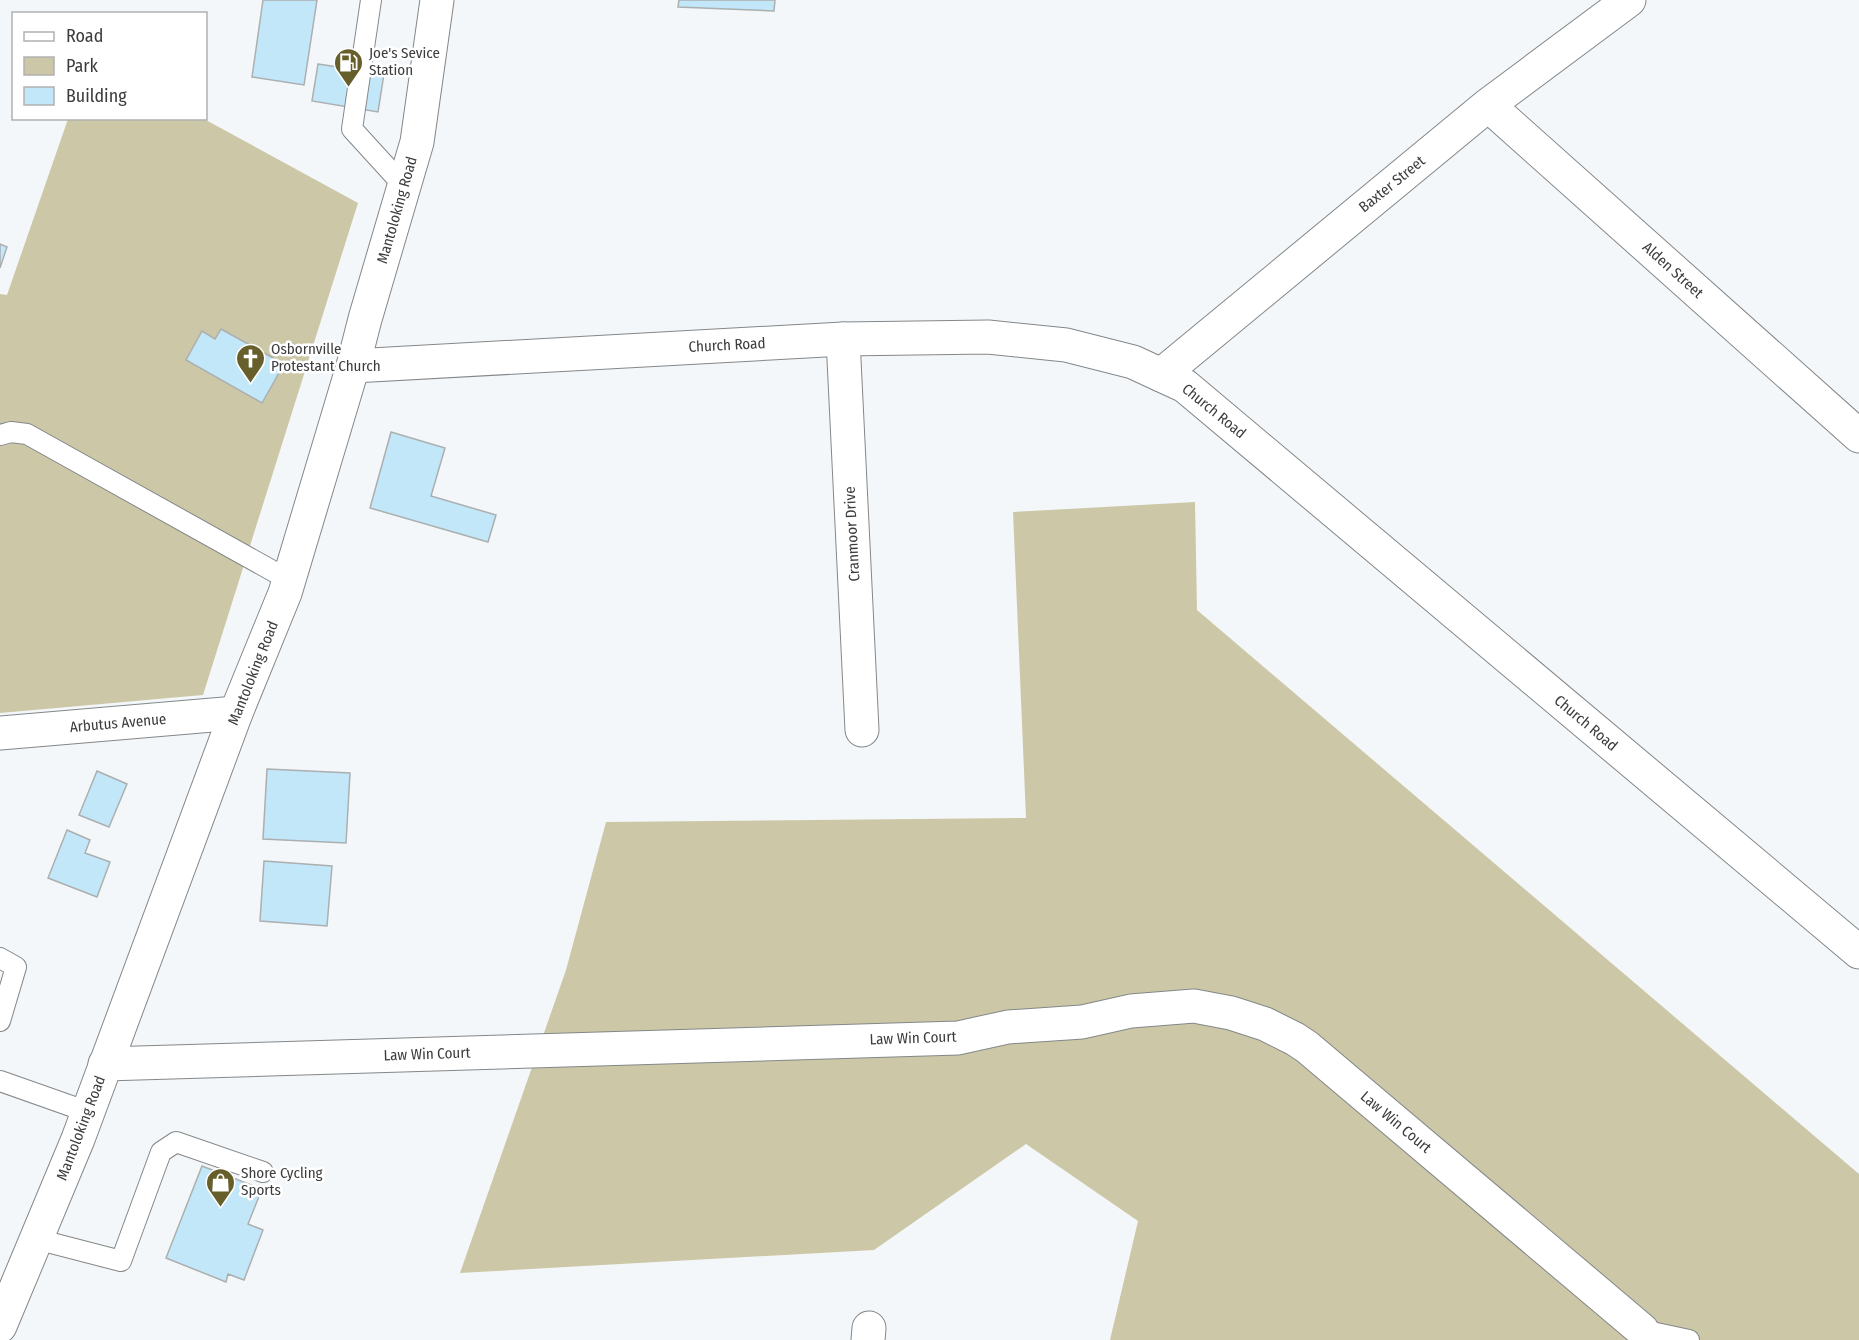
<svg xmlns="http://www.w3.org/2000/svg" width="1859" height="1340" viewBox="0 0 1859 1340" font-family="'Fira Sans Condensed',sans-serif">
<rect width="100%" height="100%" fill="#f4f7f9"/>
<path fill="#ccc8a7" d="M68,119H204L358,203L203,695L0,713V294L7,295Z
M1195,502L1197,610L1859,1174V1340H1110L1138,1221L1026,1144L874,1250L460,1273L566,970L606,822L1026,818L1013,512Z"/>
<path fill="#c2e7f9" stroke="#abafb0" stroke-width="1.5" d="M263,0H317L304,85L252,77Z
M679,0H775L774,11L678,7Z
M318,64L384,74L378,112L312,101Z
M0,244L7,247L0,268Z
M221,329L284,364L262,403L186,360L202,331L215,339Z
M391,432L445,448L431,496L496,515L488,542L370,508Z
M267,769L350,773L346,843L263,839Z
M97,771L127,784L109,827L79,815Z
M67,830L90,840L85,853L110,862L97,897L48,878Z
M264,861L332,866L327,926L260,921Z
M202,1166L262,1189L248,1224L263,1230L244,1280L228,1274L226,1282L166,1258Z"/>
<g fill="none" stroke-linecap="round" stroke-linejoin="round">
<defs>
<path id="lane" d="M371,0L352,129L404,186
M0,435L11,432L27,434L289,580
M0,958L16,967L0,1021
M0,1081L88,1112
M36,1239L121,1261L161,1152L176,1142L263,1172
M1642,1330L1689,1340"/>
<path id="street" d="M1488,105L1859,436
M843,339L862,730
M1161,375L1488,105L1629,0
M0,733L236,713
M105,1064L958,1038L1008,1027L1082,1022L1131,1011L1194,1006L1231,1013L1265,1024L1295,1039L1307,1047L1642,1330
M868,1340L869,1328"/>
<path id="secondary" d="M353,366L843,339L988,337L1066,345L1133,362L1185,386L1859,952"/>
<path id="primary" d="M0,1326L78,1139L236,713L285,593L353,366L365,319L417,142L437,0"/>
</defs>
<use href="#lane" stroke="#848789" stroke-width="22"/>
<use href="#street" stroke="#848789" stroke-width="35"/>
<use href="#secondary" stroke="#848789" stroke-width="35"/>
<use href="#primary" stroke="#848789" stroke-width="35"/>
<use href="#lane" stroke="#fff" stroke-width="20"/>
<use href="#street" stroke="#fff" stroke-width="33"/>
<use href="#secondary" stroke="#fff" stroke-width="33"/>
<use href="#primary" stroke="#fff" stroke-width="33"/>
</g>
<defs>
<symbol id="fuel-pin" viewBox="-11 -11 22 30"><path d="M0 17L-7.5 6A9.5 9.5 0 1 1 7.5 6Z" fill="#665f2b" stroke="#fff"/><path d="M-5.5-6h7V0h2V4h1.3V-2.5L3-4.5l.8-.8L6-3V5H2.5V1h-1V6h-7ZM-4.2-4.7v3.2H.2V-4.7Z" fill="#fff"/></symbol>
<symbol id="church-pin" viewBox="-11 -11 22 30"><path d="M0 17L-7.5 6A9.5 9.5 0 1 1 7.5 6Z" fill="#665f2b" stroke="#fff"/><path d="M-1.2-6h2.4v3.5h3.3v2.4h-3.3V6h-2.4V-.1h-3.3v-2.4h3.3Z" fill="#fff"/></symbol>
<symbol id="shop-pin" viewBox="-11 -11 22 30"><path d="M0 17L-7.5 6A9.5 9.5 0 1 1 7.5 6Z" fill="#665f2b" stroke="#fff"/><path d="M-5-2.5h2.3a2.7 3.5 0 0 1 5.4 0H5L5.5 6h-11ZM-1.5-2.5h3a1.5 2.3 0 0 0-3 0Z" fill="#fff"/></symbol>
</defs>
<g fill-rule="evenodd">
<use href="#fuel-pin" x="332" y="46" width="33" height="45"/>
<use href="#church-pin" x="234" y="342" width="33" height="45"/>
<use href="#shop-pin" x="204" y="1166" width="33" height="45"/>
</g>
<g text-anchor="middle" stroke-width="5" stroke-linejoin="round" paint-order="stroke">
<g font-size="15" fill="#3b3c3d" stroke="#fff" text-anchor="start">
<text x="369" y="58">Joe's Sevice<tspan x="369" dy="17">Station</tspan></text>
<text x="271" y="354">Osbornville<tspan x="271" dy="17">Protestant Church</tspan></text>
<text x="241" y="1178">Shore Cycling<tspan x="241" dy="17">Sports</tspan></text>
</g>
<g font-size="15" fill="#3b3c3d" stroke="#fff">
<text transform="translate(1392 184) rotate(-39)" y="5">Baxter Street</text>
<text transform="translate(397 210) rotate(-74)" y="5">Mantoloking Road</text>
<text transform="translate(1673 270) rotate(42)" y="5">Alden Street</text>
<text transform="translate(727 345) rotate(-3)" y="5">Church Road</text>
<text transform="translate(1214 411) rotate(39)" y="5">Church Road</text>
<text transform="translate(852 534) rotate(-93)" y="5">Cranmoor Drive</text>
<text transform="translate(253 673) rotate(-68)" y="5">Mantoloking Road</text>
<text transform="translate(118 723) rotate(-5)" y="5">Arbutus Avenue</text>
<text transform="translate(1586 723) rotate(40)" y="5">Church Road</text>
<text transform="translate(913 1038) rotate(-2)" y="5">Law Win Court</text>
<text transform="translate(427 1054) rotate(-2)" y="5">Law Win Court</text>
<text transform="translate(1396 1122) rotate(40)" y="5">Law Win Court</text>
<text transform="translate(81 1128) rotate(-69)" y="5">Mantoloking Road</text>
</g>
</g>
<rect x="12" y="12" width="195" height="108" fill="#ffffff" stroke="#b1b1b1" stroke-width="1.5"/>
<rect x="24" y="32" width="30" height="9" fill="#ffffff" stroke="#b1b1b1" stroke-width="1.5"/>
<text x="66" y="42" font-size="18" fill="#3b3c3d">Road</text>
<rect x="24" y="57" width="30" height="18" fill="#ccc8a7" stroke="#b1b1b1" stroke-width="1.5"/>
<text x="66" y="72" font-size="18" fill="#3b3c3d">Park</text>
<rect x="24" y="87" width="30" height="18" fill="#c2e7f9" stroke="#b1b1b1" stroke-width="1.5"/>
<text x="66" y="102" font-size="18" fill="#3b3c3d">Building</text>
</svg>
